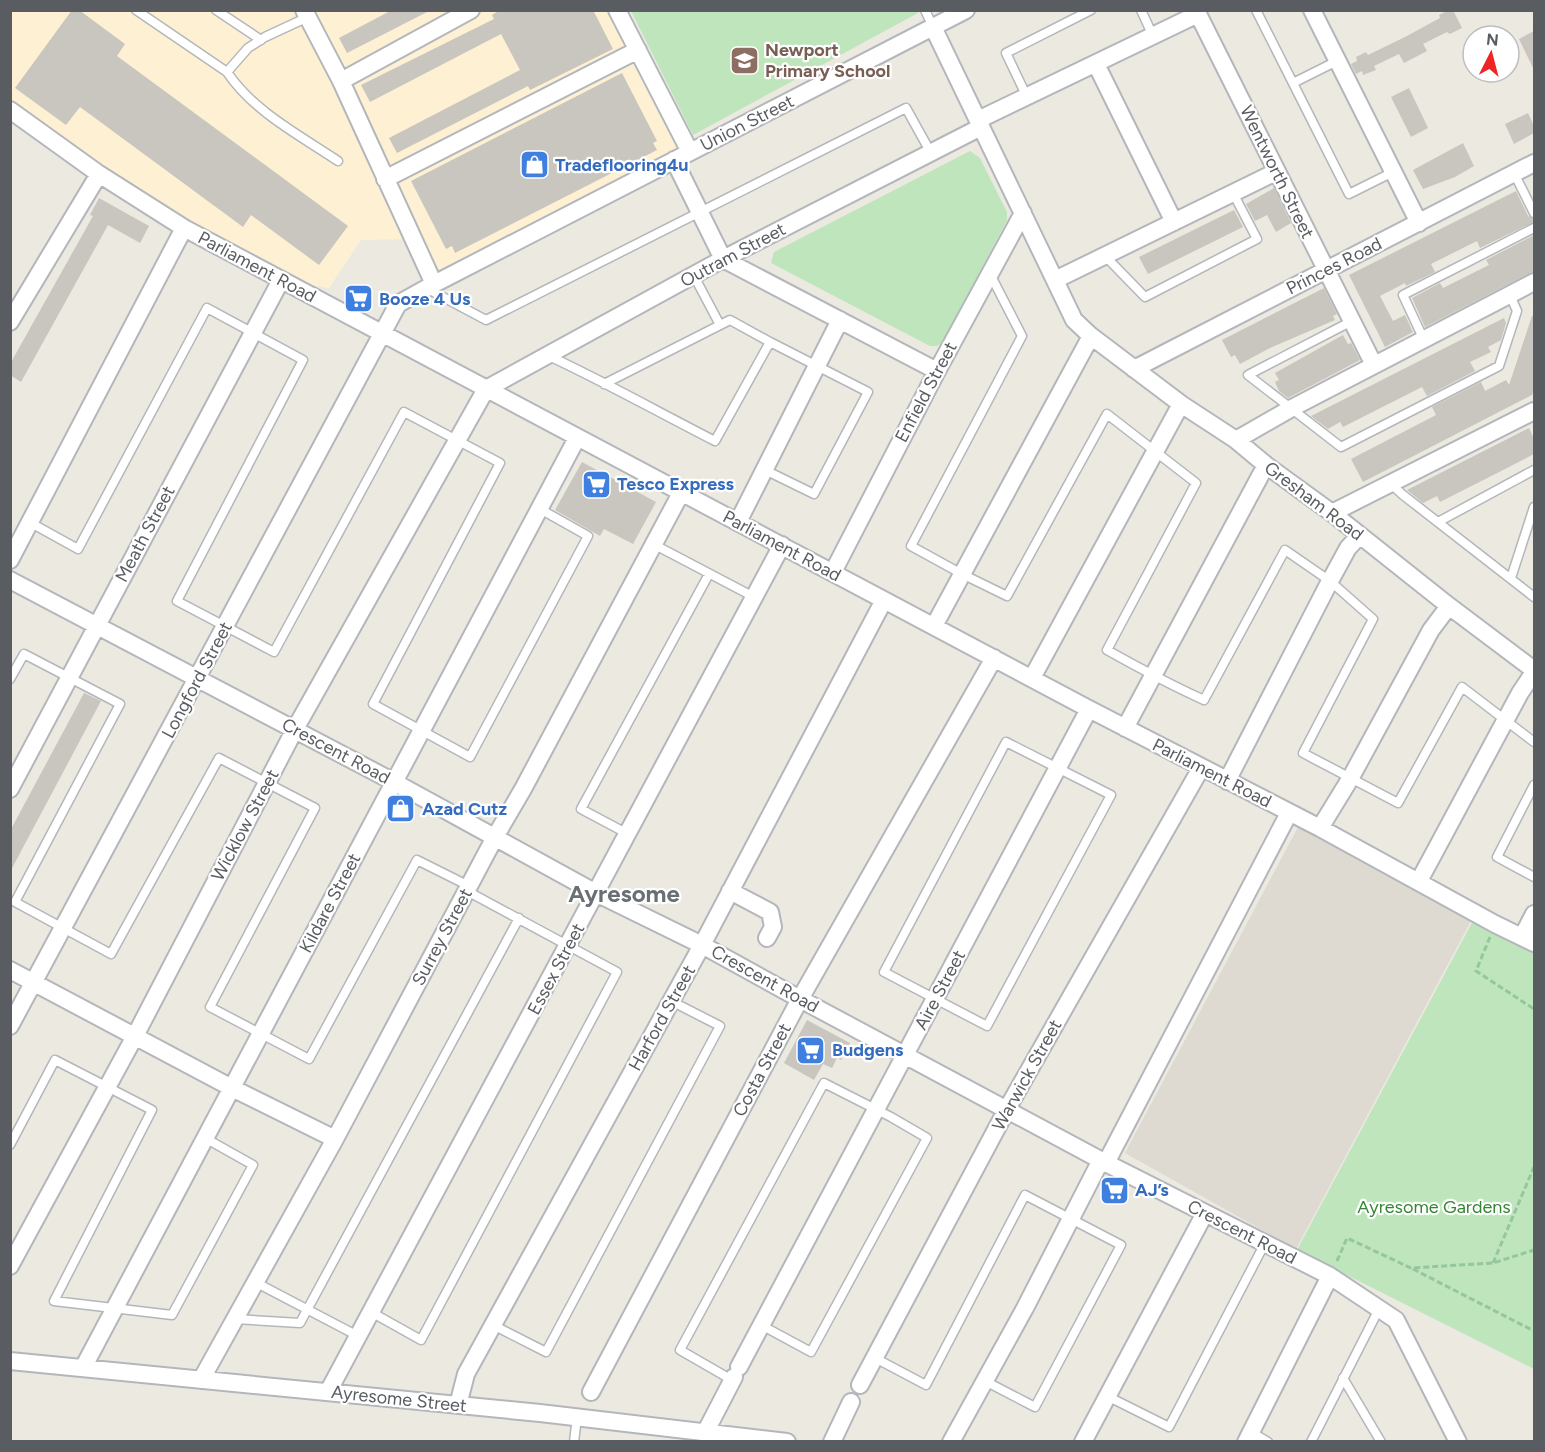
<svg xmlns="http://www.w3.org/2000/svg" width="1545" height="1452" viewBox="0 0 1545 1452" font-family="Figtree,sans-serif">
<rect width="100%" height="100%" fill="#ece9e0"/>
<path fill="#fef1d3" d="M11,11H618L690,152L434,284L413,239L361,240L329,288L281,280L11,110Z"/>
<path fill="#dedad1" d="M1299,825L1472,919L1296,1249L1125,1153Z"/>
<path fill="#bee5bb" d="M917,10L918,13L693,135L631,11Z
M970,151L980,158L1007,212V220L942,343L937,346H930L771,263L774,252Z
M1474,919L1534,951V1369L1297,1250Z"/>
<path fill="#c9c5bf" d="M72,10H79L125,44L117,56L348,226L319,265L251,215L243,227L80,107L66,125L15,88Z
M392,10H431L347,53L339,38Z
M500,10H593L613,49L530,90L528,86L397,153L389,138L520,70L501,34L370,102L361,85L494,19L492,15Z
M1449,10H1453L1462,28L1450,34L1447,32L1423,44L1427,51L1404,63L1399,54L1374,66L1376,70L1363,75L1362,71L1356,74L1351,64L1357,61L1356,57L1366,52L1368,55L1405,37L1440,18L1439,15Z
M1534,31V70L1519,39Z
M622,73L657,141L653,143L657,150L455,253L452,246L446,249L411,181Z
M1409,88L1428,128L1411,137L1391,97Z
M1528,113L1534,126V133L1514,144L1505,124Z
M1463,143L1474,166L1455,177L1423,189L1413,170Z
M1274,188L1291,223L1276,232L1267,215L1255,221L1246,204Z
M1516,191L1528,216L1534,219V222L1480,248L1477,241L1431,264L1435,272L1406,286L1405,283L1380,296L1393,321L1405,315L1413,332L1385,347L1349,275Z
M99,198L149,226L140,243L108,225L21,382L10,375V364L93,216L90,215Z
M1234,210L1243,227L1148,274L1139,257Z
M1534,235V271L1425,327L1412,298L1440,283L1443,288L1489,265L1486,260Z
M1324,288L1337,314L1333,316L1335,320L1270,348L1240,364L1235,355L1231,357L1222,340Z
M1532,316H1534V389L1532,395L1363,482L1351,459L1436,415L1432,407L1481,382L1485,391L1506,380L1509,385Z
M1504,318L1506,323L1501,340L1488,347L1491,352L1470,362L1475,371L1427,396L1422,387L1343,427L1340,422L1328,429L1311,416Z
M1343,335L1348,344L1351,343L1360,360L1288,398L1279,391L1275,382L1279,380L1275,373Z
M1529,428L1534,439V454L1509,467L1440,502L1437,496L1423,503L1407,490Z
M582,462L656,502L633,544L604,529L600,536L555,510Z
M84,693L101,701L10,872V831Z
M807,1020L850,1043L841,1060L837,1058L832,1068L823,1064L814,1080L784,1063Z"/>
<g fill="none" stroke-linecap="round" stroke-linejoin="round">
<defs>
<path id="lane" d="M136,10L227,72L248,48L265,37L308,17
M216,10L261,40
M925,10L933,27
M1141,10L1153,36
M1256,10L1349,194L1393,172
M227,72C253,111 299,135 338,161
M1293,83L1337,61
M1027,97L1006,53L1091,10
M1514,173L1534,213
M1105,256L1145,297L1257,239L1233,193
M990,274L1022,336L911,546L962,574L1007,596L1107,414L1196,483L1107,650C1139,668 1171,685 1204,700L1285,550L1330,581L1373,619L1303,753L1398,803L1462,687L1534,742
M694,276L720,325
M426,288L486,320L906,108L931,153
M1352,321L1248,375L1341,447L1499,366L1517,311L1510,295
M1424,340L1403,295L1534,228
M549,356C605,382 660,413 715,441L770,342L730,320L604,384
M765,470L814,494L868,392L770,342
M1391,484L1403,495L1534,597
M1438,522L1534,470
M31,523L78,549L207,308L303,360L177,601L274,652L404,412L500,463L373,704L470,757L588,536L540,509
M655,545L754,597
M1511,578L1534,507
M10,679L24,654L120,704L15,902L111,954L219,758L315,808L210,1007L309,1059L417,860L469,886
M1006,742L1111,795L987,1026L884,972Z
M1534,785L1497,857L1534,877
M628,834L581,809L709,574
M10,1145L55,1060L152,1110L54,1301L172,1315L253,1165L205,1138
M255,1282L358,1336
M371,1312L421,1340L617,972L467,891
M235,1319L300,1323L519,918
M493,1325L546,1352L720,1026L671,1001
M875,1358L926,1385L1025,1195L1121,1245L1035,1407L985,1381
M1343,1378L1381,1442
M732,1380L680,1350L824,1083L891,1117L927,1138L811,1352L761,1325
M1107,1396L1169,1427L1264,1245
M1251,1432L1268,1442
M574,1442L577,1417
M1311,1442L1379,1309"/>
<path id="street" d="M304,10L341,81L434,284
M617,10L690,152
M1196,10L1374,365
M1312,10L1419,223
M933,27L1074,320L1091,336L1181,404L1236,440L1266,465L1332,513L1449,606L1534,670
M1096,64L1174,222
M341,81L471,10
M10,110L99,174L184,228L1089,709L1320,828L1495,924L1534,943
M978,120L1198,14
M674,160L723,259L937,371
M385,179L638,50
M1055,280L1276,172
M10,322L99,174
M1134,369L1534,163
M1236,440L1290,409L1534,282
M1332,513L1534,411
M738,522L840,320
M10,560L184,228
M833,572L937,371L1023,213
M10,580L394,782L596,893L702,945L800,999L1106,1163L1330,1276L1396,1320L1458,1442
M934,626L1091,336
M1032,678L1181,404
M1125,728L1266,465
M1227,781L1330,581L1348,548L1360,535
M10,789L281,280
M1320,828L1350,779L1431,630L1449,606
M1419,881L1520,693L1534,672
M730,891L770,912L773,927L767,938
M1522,937L1534,914
M10,970L232,1088L335,1139
M10,1026L398,304L434,284L966,10
M1106,1163L1289,813
M10,1266L135,1036L295,729L486,389L723,259L981,127
M10,1361L540,1413L787,1442
M739,1367L1089,709
M83,1368L577,438
M201,1380L335,1139L495,837L523,789L681,493
M860,1385L1007,1109L1201,768
M328,1392L782,545
M591,1392L800,999L994,658
M458,1405L466,1374L702,945L884,600
M705,1433L734,1377
M832,1442L851,1402
M951,1442L1025,1308L1101,1160
M1083,1442L1205,1213
M1246,1442L1330,1276"/>
</defs>
<use href="#lane" stroke="#b3b7bb" stroke-width="11"/>
<use href="#street" stroke="#b3b7bb" stroke-width="20"/>
<path stroke="#94c69f" stroke-width="3" stroke-dasharray="6 3" stroke-linecap="butt" d="M1490,937L1476,971L1534,1009
M1337,1261L1347,1238L1411,1268L1493,1263L1534,1250
M1493,1263L1534,1167
M1413,1269L1534,1331"/>
<use href="#lane" stroke="#fff" stroke-width="8"/>
<use href="#street" stroke="#fff" stroke-width="16"/>
</g>
<defs>
<symbol id="school-square" viewBox="-11 -11 22 22"><rect x="-9" y="-9" width="18" height="18" rx="4" fill="#8d6e63" stroke="#fff"/><path d="M0-5L7-2L0 1L-7-2ZM-4 1L0 2.5L4 1V4Q0 6-4 4Z" fill="#fff"/></symbol>
<symbol id="shop-square" viewBox="-11 -11 22 22"><rect x="-9" y="-9" width="18" height="18" rx="4" fill="#3f7fe0" stroke="#fff"/><path d="M-5-2.5h2.3a2.7 3.5 0 0 1 5.4 0H5L5.5 6h-11ZM-1.5-2.5h3a1.5 2.3 0 0 0-3 0Z" fill="#fff"/></symbol>
<symbol id="supermarket-square" viewBox="-11 -11 22 22"><rect x="-9" y="-9" width="18" height="18" rx="4" fill="#3f7fe0" stroke="#fff"/><path d="M-6-5.5h2.5l.6 2H6L4.5 2H-2.5L-4.4-4H-6ZM-1.5 3.2a1.3 1.3 0 1 0 .1 0ZM3 3.2a1.3 1.3 0 1 0 .1 0Z" fill="#fff"/></symbol>
</defs>
<g fill-rule="evenodd">
<use href="#school-square" x="728" y="44" width="33" height="33"/>
<use href="#shop-square" x="518" y="148" width="33" height="33"/>
<use href="#supermarket-square" x="342" y="282" width="33" height="33"/>
<use href="#supermarket-square" x="580" y="468" width="33" height="33"/>
<use href="#shop-square" x="384" y="792" width="33" height="33"/>
<use href="#supermarket-square" x="794" y="1034" width="33" height="33"/>
<use href="#supermarket-square" x="1098" y="1174" width="33" height="33"/>
</g>
<g text-anchor="middle" stroke-width="4.5" stroke-linejoin="round" paint-order="stroke">
<g font-size="18" font-weight="bold" fill="#785e54" stroke="#fff" text-anchor="start">
<text x="765" y="56">Newport<tspan x="765" dy="21">Primary School</tspan></text>
</g>
<g font-size="18" fill="#595d61" stroke="#fff">
<text transform="translate(747 123) rotate(-27)" y="6">Union Street</text>
<text transform="translate(1277 172) rotate(64)" y="6">Wentworth Street</text>
<text transform="translate(733 255) rotate(-28)" y="6">Outram Street</text>
<text transform="translate(1334 266) rotate(-27)" y="6">Princes Road</text>
<text transform="translate(257 267) rotate(28)" y="6">Parliament Road</text>
<text transform="translate(926 392) rotate(-62)" y="6">Enfield Street</text>
<text transform="translate(1314 501) rotate(37)" y="6">Gresham Road</text>
<text transform="translate(145 534) rotate(-62)" y="6">Meath Street</text>
<text transform="translate(782 546) rotate(28)" y="6">Parliament Road</text>
<text transform="translate(197 680) rotate(-62)" y="6">Longford Street</text>
<text transform="translate(336 751) rotate(28)" y="6">Crescent Road</text>
<text transform="translate(1212 773) rotate(27)" y="6">Parliament Road</text>
<text transform="translate(245 825) rotate(-62)" y="6">Wicklow Street</text>
<text transform="translate(330 903) rotate(-62)" y="6">Kildare Street</text>
<text transform="translate(442 937) rotate(-62)" y="6">Surrey Street</text>
<text transform="translate(556 969) rotate(-62)" y="6">Essex Street</text>
<text transform="translate(765 979) rotate(29)" y="6">Crescent Road</text>
<text transform="translate(940 990) rotate(-62)" y="6">Aire Street</text>
<text transform="translate(662 1018) rotate(-61)" y="6">Harford Street</text>
<text transform="translate(762 1070) rotate(-62)" y="6">Costa Street</text>
<text transform="translate(1027 1075) rotate(-61)" y="6">Warwick Street</text>
<text transform="translate(1242 1232) rotate(27)" y="6">Crescent Road</text>
<text transform="translate(399 1399) rotate(6)" y="6">Ayresome Street</text>
</g>
<g font-size="18" font-weight="bold" fill="#366cbe" stroke="#fff" text-anchor="start">
<text x="555" y="171">Tradeflooring4u</text>
<text x="379" y="305">Booze 4 Us</text>
<text x="617" y="490">Tesco Express</text>
<text x="422" y="815">Azad Cutz</text>
<text x="832" y="1056">Budgens</text>
<text x="1135" y="1196">AJ’s</text>
</g>
<g font-size="18" fill="#358633" stroke="#fff">
<text x="1434" y="1213">Ayresome Gardens</text>
</g>
<g font-size="24" font-weight="bold" fill="#6a6f73" stroke="#fff">
<text x="624" y="902">Ayresome</text>
</g>
</g>
<rect width="1545" height="1452" fill="none" stroke="#595d61" stroke-width="24"/>
<g transform="translate(1491 54) rotate(6)"><circle r="28" fill="#ffffff" stroke="#bdbec0" stroke-width="1.5"/>
<path d="M0-4.5L10 22L0 15L-10 22Z" fill="#ed2625"/>
<text y="-9" font-size="16" font-weight="bold" text-anchor="middle" fill="#595d61">N</text>
</g>
</svg>
